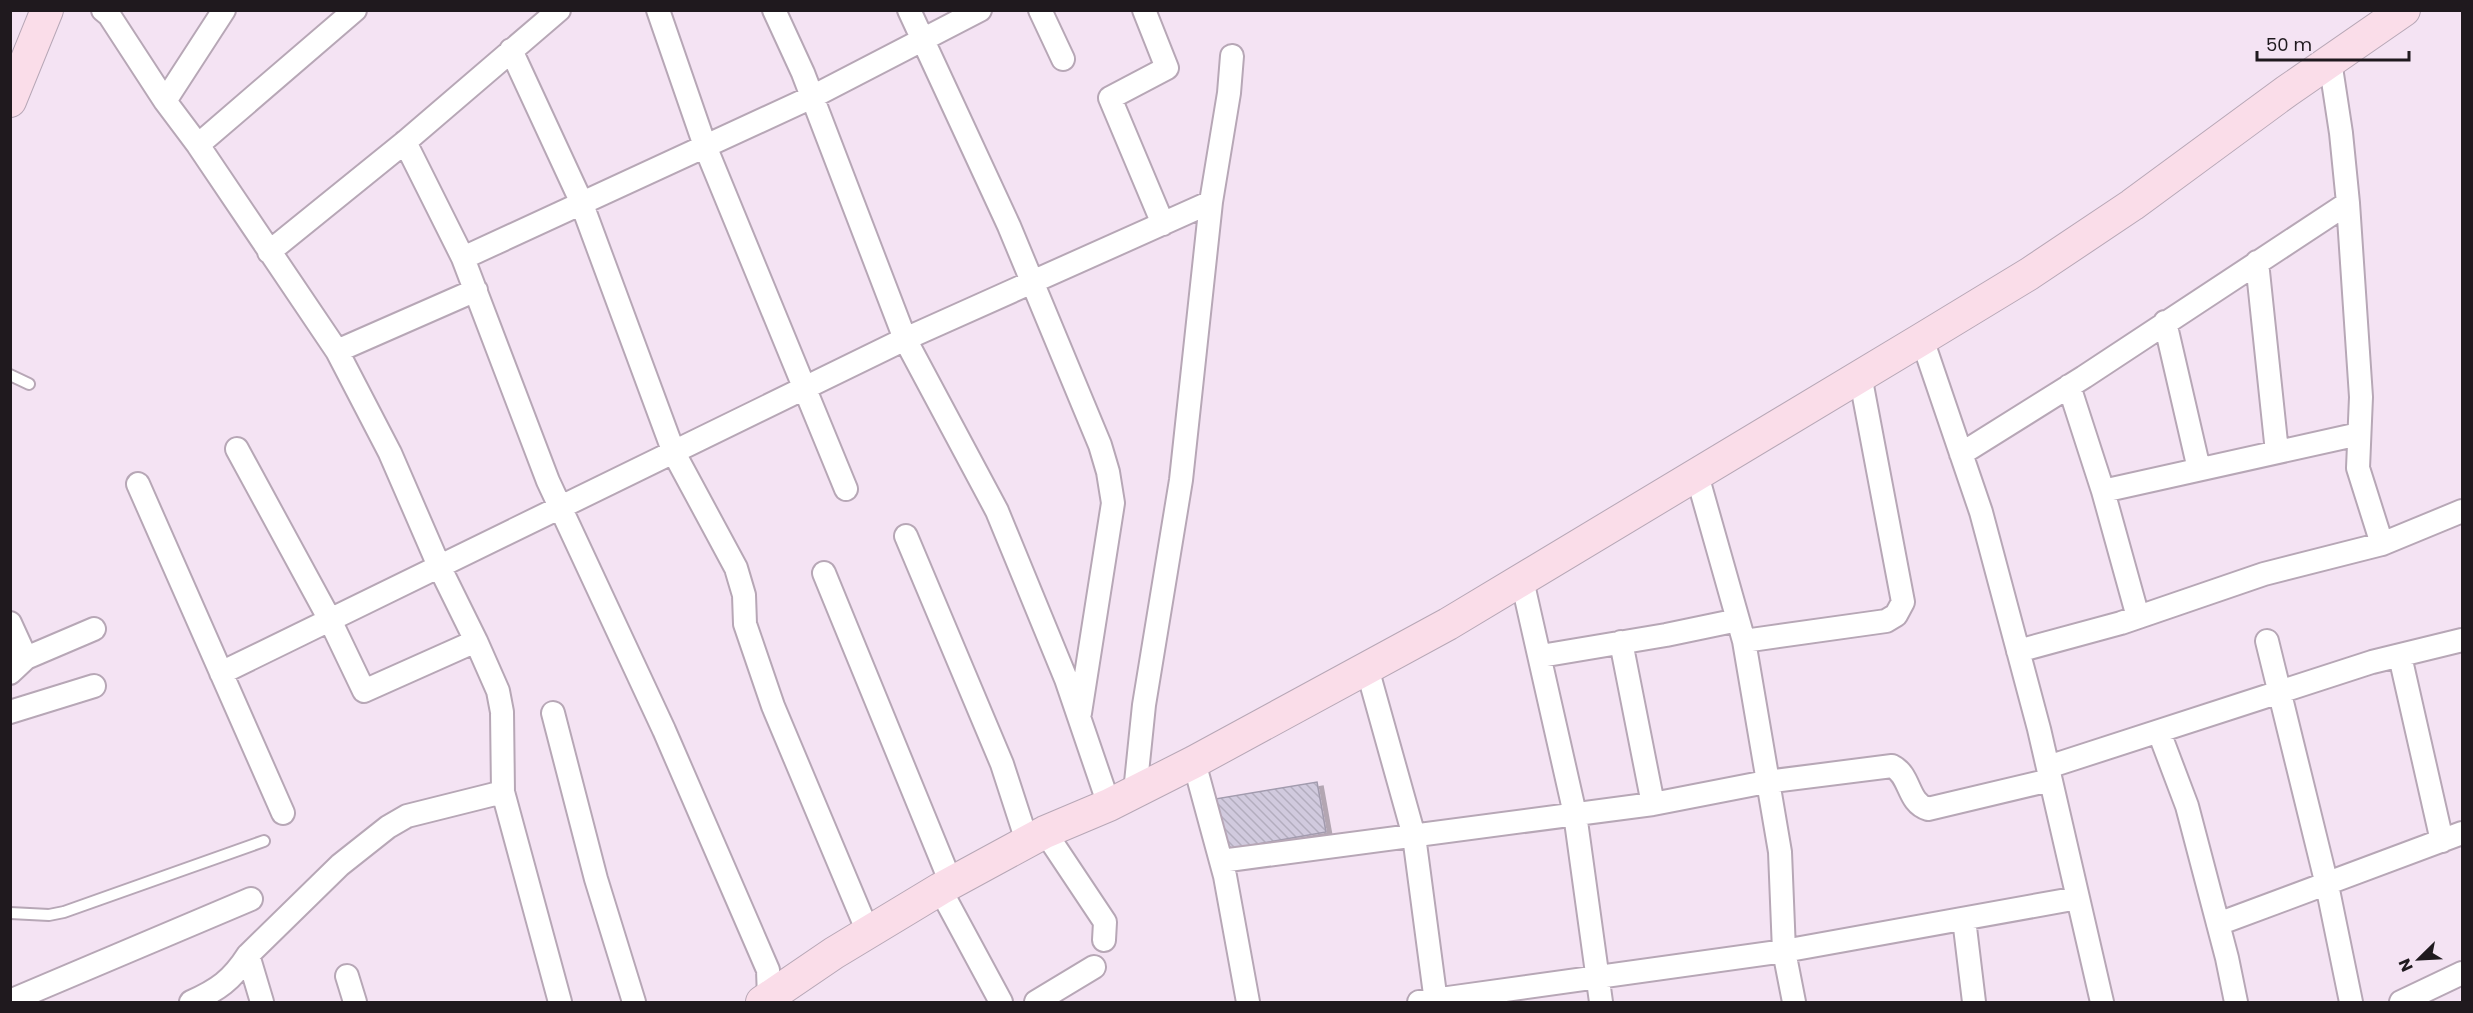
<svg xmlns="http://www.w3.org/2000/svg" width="2473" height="1013" viewBox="0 0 2473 1013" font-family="Poppins,sans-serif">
<defs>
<pattern id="building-back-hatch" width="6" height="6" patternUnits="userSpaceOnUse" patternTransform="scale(1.5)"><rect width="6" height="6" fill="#d1cade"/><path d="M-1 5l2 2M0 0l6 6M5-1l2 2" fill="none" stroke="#b3adbe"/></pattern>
<filter id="shadow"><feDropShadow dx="6" dy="4" stdDeviation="0" flood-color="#0004"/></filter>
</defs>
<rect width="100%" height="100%" fill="#f4e3f3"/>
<path fill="url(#building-back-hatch)" stroke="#a29bae" stroke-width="1.5" filter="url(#shadow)" d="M1317,782L1326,832L1223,850L1215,799Z"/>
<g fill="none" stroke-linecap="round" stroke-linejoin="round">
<defs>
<path id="lane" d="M10,375L29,384
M10,913L49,915L64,912L264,841"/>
<path id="street" d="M103,10L109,15L165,101L198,145L337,351L390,453L439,566L476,641L498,691L502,712L503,792
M658,10L705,146L846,489
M774,10L803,73L905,339L997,511L1066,679L1109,805
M909,10L1009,226L1100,445L1108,472L1113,503L1080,713
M1040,10L1063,59
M1144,10L1167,68L1110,98L1163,224
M511,50L580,199L674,453L736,568L744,595L745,624L773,706L868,932
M165,101L224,10
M405,142L463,258L548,481L664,730L768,970L769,998L772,1002
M198,145L355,10
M2348,203L2361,397L2358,468L2382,544
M269,252L405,142L559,10
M463,258L812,97L980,10
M2257,262L2277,452
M2165,322L2199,469
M1922,339L1981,512L2039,729L2102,1002
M337,351L476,290
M2069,386L2103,491L2359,434
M237,449L330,620L364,691L476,641
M1961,454L2084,377L2348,203L2341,133L2330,61
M1697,475L1744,641L1780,852L1784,951L1794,1002
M138,484L283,813
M2103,491L2138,617
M906,536L1002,764L1027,841
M824,573L951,883
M1522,580L1575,814L1601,1002
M10,623L26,658L12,663
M1744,641L1886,621L1896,615L1903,602L1860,375
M2267,641L2327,885L2351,1002
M1621,642L1653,804
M2018,651L2121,623L2264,574L2382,544L2462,511
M1541,656L1666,635L1738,620
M2400,656L2442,841
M1367,668L1414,836L1436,1002
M10,673L26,658L94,629
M221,673L905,339L1211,202
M10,712L94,686
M553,713L596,879L634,1002
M2159,732L2187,806L2227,958L2236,1002
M1194,762L1225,876L1248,1002
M2048,767L2372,662L2462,640
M1135,792L1144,705L1181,480L1211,202L1229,93L1232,56
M1045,832L1105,922L1104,940
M1221,861L1653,804L1766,782L1892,766C1911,775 1907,803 1928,809L2050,780
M940,889L1001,1002
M1964,919L1974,1002
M2218,924L2462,833
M347,976L355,1002
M10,1001L251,899
M191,1002C218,990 232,980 248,955
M262,1002L248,955L340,865L388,827L407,816L503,792L560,1002
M1036,1002L1094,967
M1419,1002L1784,951L2078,898
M2401,1002L2462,973"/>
<path id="secondary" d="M10,101L47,10
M762,1002L834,953L940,889L1045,832L1109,805L1194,762L1448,624L1922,339L2029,274L2132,205L2287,91L2404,10"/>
</defs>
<use href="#lane" stroke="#b7a7b6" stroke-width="14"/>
<use href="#street" stroke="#b7a7b6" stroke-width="26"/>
<use href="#secondary" stroke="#b7a7b6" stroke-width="34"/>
<use href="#lane" stroke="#fff" stroke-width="10"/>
<use href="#street" stroke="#fff" stroke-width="22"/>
<use href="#secondary" stroke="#fadde9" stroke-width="32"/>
</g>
<rect width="2473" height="1013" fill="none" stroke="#1f191e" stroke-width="24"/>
<g transform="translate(2419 959) rotate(246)" stroke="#f4e3f3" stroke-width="4.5" paint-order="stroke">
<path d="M0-4.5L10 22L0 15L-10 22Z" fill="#1f191e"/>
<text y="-9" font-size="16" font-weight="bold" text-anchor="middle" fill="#1f191e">N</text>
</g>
<path d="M2257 51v9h152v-9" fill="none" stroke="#1f191e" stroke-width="3"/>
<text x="2266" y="51" font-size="18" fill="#1f191e" stroke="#f4e3f3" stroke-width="4.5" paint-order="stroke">50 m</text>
</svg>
